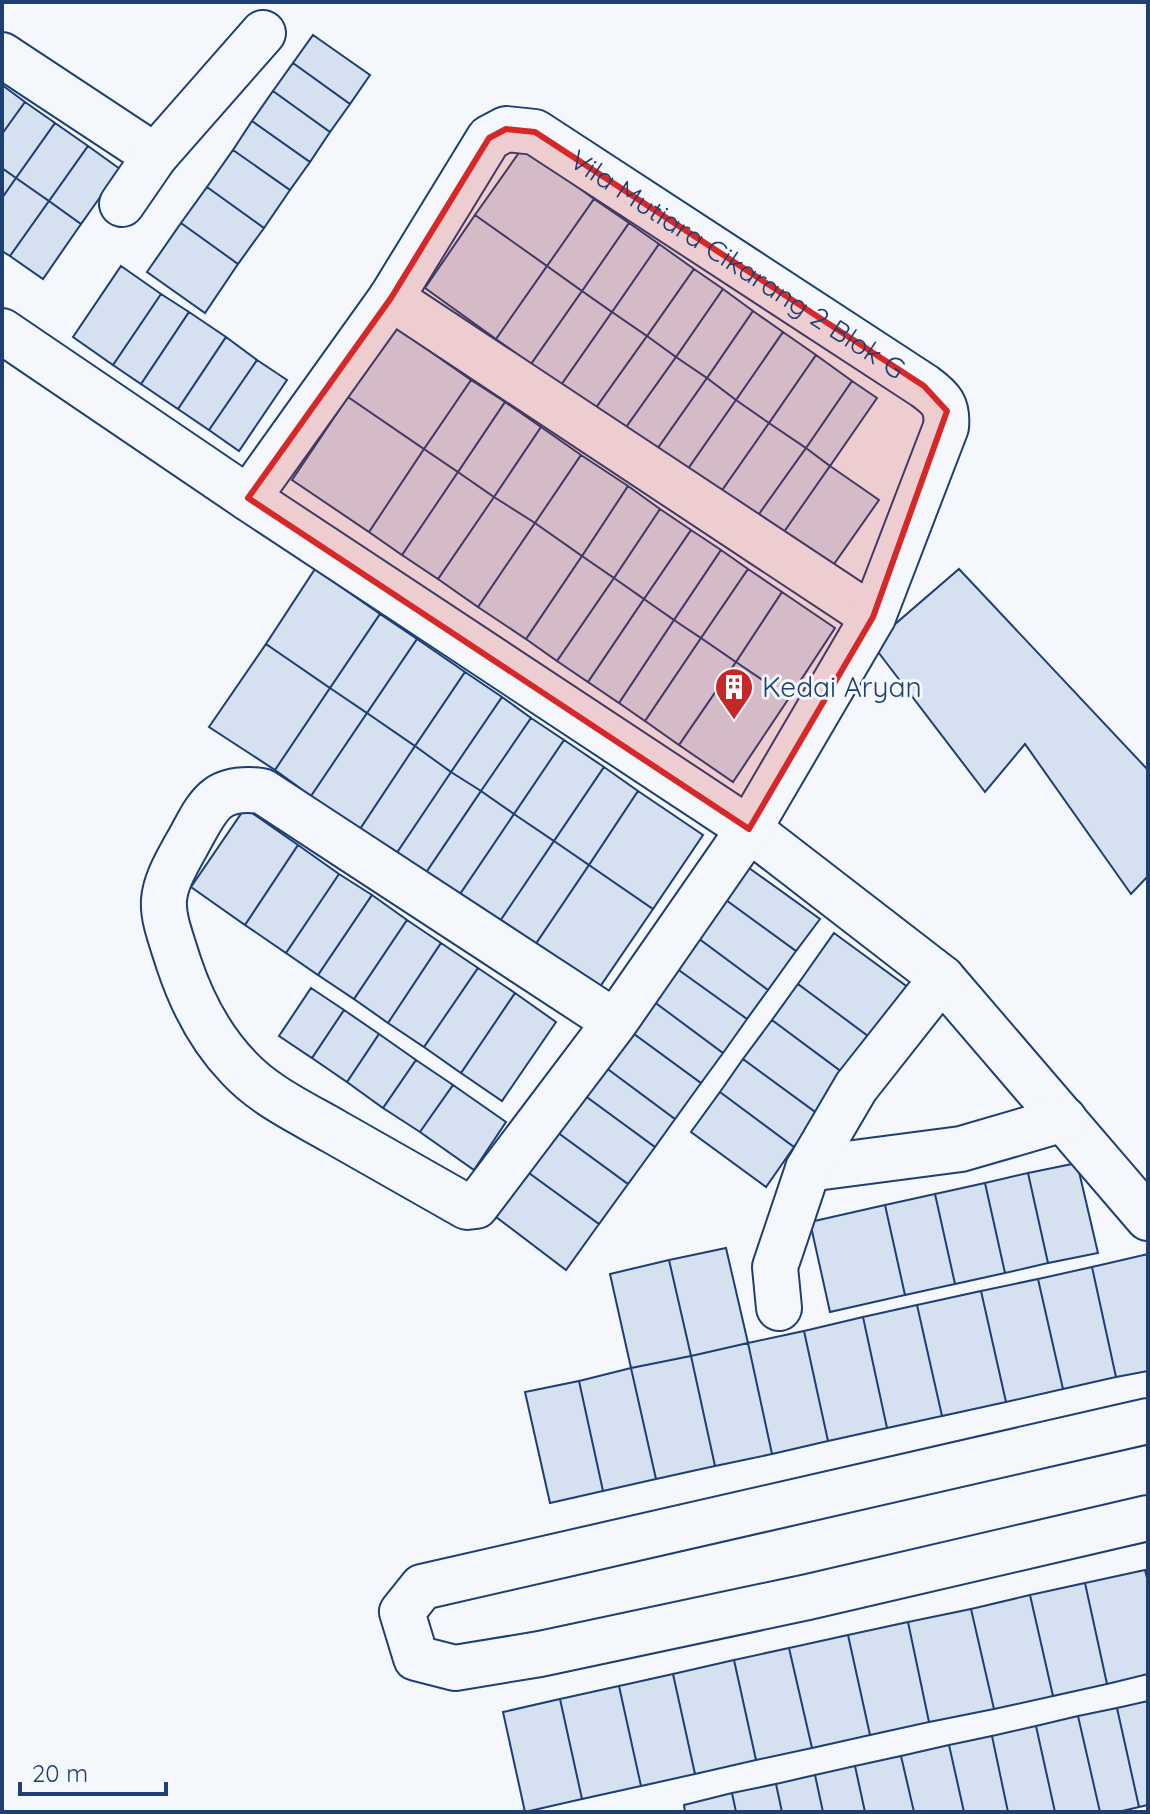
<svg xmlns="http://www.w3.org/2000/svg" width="1150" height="1814" viewBox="0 0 1150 1814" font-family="Quicksand,sans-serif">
<rect width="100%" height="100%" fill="#f4f7fb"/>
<path fill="#d5e0f0" stroke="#1d3f73" stroke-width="2" d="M313,35L370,75L350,104L293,63Z
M293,63L350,104L330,132L273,91Z
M2,85L25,102L2,134Z
M273,91L330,132L310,162L252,121Z
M25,102L55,123L16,178L2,168V134Z
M252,121L310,162L290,190L233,150Z
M55,123L88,146L49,201L16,178Z
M88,146L120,169L81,224L49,201Z
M523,147L594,199L547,266L475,215Z
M233,150L290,190L264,228L207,187Z
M2,168L16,178L2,198Z
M16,178L49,201L10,256L2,251V198Z
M207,187L264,228L238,264L181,223Z
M594,199L629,223L582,291L547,266Z
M49,201L81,224L43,279L10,256Z
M475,215L547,266L496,339L425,288Z
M181,223L238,264L205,313L147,272Z
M629,223L659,244L612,312L582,291Z
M659,244L694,269L647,336L612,312Z
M121,266L161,294L113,365L73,337Z
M547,266L582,291L531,364L496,339Z
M694,269L723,289L676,357L647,336Z
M723,289L753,311L707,378L676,357Z
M582,291L612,312L561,385L531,364Z
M161,294L189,312L141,384L113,365Z
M753,311L783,332L736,400L707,378Z
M189,312L226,337L178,409L141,384Z
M612,312L647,336L595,409L561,385Z
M395,327L471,380L424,449L348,397Z
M783,332L816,355L769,423L736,400Z
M647,336L676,357L624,430L595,409Z
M226,337L257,360L209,430L178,409Z
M816,355L852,381L806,448L769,423Z
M676,357L707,378L655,452L624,430Z
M257,360L287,380L239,451L209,430Z
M707,378L736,400L685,473L655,452Z
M471,380L505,402L458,472L424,449Z
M852,381L877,398L830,466L806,448Z
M348,397L424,449L369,532L292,480Z
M736,400L769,423L718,496L685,473Z
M505,402L541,427L494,497L458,472Z
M769,423L806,448L754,521L718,496Z
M541,427L581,455L535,523L494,497Z
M806,448L830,466L779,539L754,521Z
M424,449L458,472L402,555L369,532Z
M581,455L628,486L582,556L535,523Z
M830,466L879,500L827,574L779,539Z
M458,472L494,497L438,579L402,555Z
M628,486L660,509L614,578L582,556Z
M494,497L535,523L478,607L438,579Z
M660,509L691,530L644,599L614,578Z
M535,523L582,556L526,639L478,607Z
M691,530L721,550L674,620L644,599Z
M721,550L748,569L701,638L674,620Z
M582,556L614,578L557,661L526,639Z
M315,569L380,614L330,688L266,644Z
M748,569L782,592L736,662L701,638Z
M959,569L1148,770V876L1131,894L1025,744L985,792L872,644Z
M614,578L644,599L588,682L557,661Z
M782,592L835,628L789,698L736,662Z
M644,599L674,620L619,703L588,682Z
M380,614L417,639L367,713L330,688Z
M674,620L701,638L645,721L619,703Z
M701,638L736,662L679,745L645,721Z
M417,639L465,672L415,746L367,713Z
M266,644L330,688L275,770L209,727Z
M736,662L789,698L733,782L679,745Z
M465,672L502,697L451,772L415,746Z
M330,688L367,713L311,796L275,770Z
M502,697L531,718L481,791L451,772Z
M367,713L415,746L360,829L311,796Z
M531,718L564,740L514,814L481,791Z
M564,740L604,767L554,841L514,814Z
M415,746L451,772L396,854L360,829Z
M604,767L638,791L589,865L554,841Z
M451,772L481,791L425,874L396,854Z
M481,791L514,814L458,897L425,874Z
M638,791L703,835L653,909L589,865Z
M245,808L298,845L245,925L191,887Z
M514,814L554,841L498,924L458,897Z
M554,841L589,865L533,948L498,924Z
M298,845L339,874L286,953L245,925Z
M589,865L653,909L597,991L533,948Z
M749,868L820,919L796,951L726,900Z
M339,874L372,895L318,975L286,953Z
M372,895L407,920L354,999L318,975Z
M726,900L796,951L768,990L698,938Z
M407,920L441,943L388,1023L354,999Z
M834,933L909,988L872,1039L798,984Z
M698,938L768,990L747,1019L676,968Z
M441,943L478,968L424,1047L388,1023Z
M478,968L515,993L461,1073L424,1047Z
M676,968L747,1019L723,1053L653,1001Z
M798,984L872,1039L846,1075L772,1020Z
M311,988L344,1010L312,1058L279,1036Z
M515,993L556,1022L502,1101L461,1073Z
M653,1001L723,1053L701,1083L630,1031Z
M344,1010L379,1034L347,1082L312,1058Z
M772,1020L846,1075L818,1114L743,1059Z
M630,1031L701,1083L675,1119L605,1067Z
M379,1034L416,1060L383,1108L347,1082Z
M743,1059L818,1114L794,1147L720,1092Z
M416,1060L453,1085L420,1132L383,1108Z
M605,1067L675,1119L655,1147L584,1095Z
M453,1085L506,1122L474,1170L420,1132Z
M720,1092L794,1147L766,1187L691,1132Z
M584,1095L655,1147L628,1184L557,1132Z
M557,1132L628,1184L599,1224L529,1173Z
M1077,1163L1098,1253L1048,1263L1028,1173Z
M529,1173L599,1224L566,1270L496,1217Z
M1028,1173L1048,1263L1005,1273L985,1183Z
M985,1183L1005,1273L955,1284L935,1194Z
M935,1194L955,1284L905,1295L885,1205Z
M885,1205L905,1295L830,1312L810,1222Z
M726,1248L748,1343L691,1356L669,1260Z
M1148,1254V1371L1116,1377L1092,1267Z
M669,1260L691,1356L631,1368L610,1274Z
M1092,1267L1116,1377L1063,1389L1038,1279Z
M1038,1279L1063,1389L1006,1402L981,1291Z
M981,1291L1006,1402L942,1416L917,1305Z
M917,1305L942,1416L887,1428L863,1317Z
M863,1317L887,1428L828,1441L804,1331Z
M804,1331L828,1441L772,1454L748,1343Z
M748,1343L772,1454L715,1466L691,1356Z
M691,1356L715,1466L656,1479L631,1368Z
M631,1368L656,1479L603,1491L579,1381Z
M579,1381L603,1491L550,1503L525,1392Z
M1145,1570L1148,1582V1674L1107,1684L1085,1583Z
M1085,1583L1107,1684L1053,1696L1030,1595Z
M1030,1595L1053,1696L994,1709L971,1609Z
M971,1609L994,1709L929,1722L908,1622Z
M908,1622L929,1722L870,1735L848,1635Z
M848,1635L870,1735L812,1748L789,1648Z
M789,1648L812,1748L756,1760L734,1660Z
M734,1660L756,1760L695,1774L673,1674Z
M673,1674L695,1774L641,1786L619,1686Z
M619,1686L641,1786L582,1799L560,1699Z
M560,1699L582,1799L525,1812L503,1712Z
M1148,1701V1805L1139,1807L1117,1708Z
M1117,1708L1139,1807L1118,1812H1100L1078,1716Z
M1078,1716L1100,1812H1055L1036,1726Z
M1036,1726L1055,1812H1008L992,1736Z
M992,1736L1008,1812H964L949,1745Z
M949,1745L964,1812H914L901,1756Z
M901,1756L914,1812H865L855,1766Z
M855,1766L865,1812H823L815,1775Z
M815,1775L823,1812H782L776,1784Z
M776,1784L782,1812H736L732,1793Z
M732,1793L736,1812H685L684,1805Z"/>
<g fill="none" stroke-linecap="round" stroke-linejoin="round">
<defs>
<g id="minor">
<path d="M2,55L155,156"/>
<path d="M122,204L155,156L263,33"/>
<path d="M391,298L873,617"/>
<path d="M2,331L248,498L749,829L942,978L1148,1218"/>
<path id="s1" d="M248,498L391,298L489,138L506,129L535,132L924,386C942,399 948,406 946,427L873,617L749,829L615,1022L476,1206L467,1207C423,1182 379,1157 335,1132C302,1113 265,1096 239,1068C210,1038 192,1003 179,964C160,905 155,900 187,844C208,807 213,785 262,791L615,1022"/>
<path d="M808,1169L961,1149L1064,1119"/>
<path d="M779,1308L775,1267L808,1169L856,1087L942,978"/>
<path d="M1148,1421L422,1587L402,1612L416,1658L455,1668L540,1654L808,1597L1148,1518"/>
</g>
</defs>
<use href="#minor" stroke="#1d3f73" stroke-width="48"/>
<use href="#minor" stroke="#f4f7fb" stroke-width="44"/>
</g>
<path fill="#d62828" fill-opacity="0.2" stroke="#d62828" stroke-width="6" stroke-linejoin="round" d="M506,129L535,132L924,386L947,411L873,617L749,829L248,498L391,298L489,138Z"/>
<defs>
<symbol id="building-pin" viewBox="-11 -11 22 30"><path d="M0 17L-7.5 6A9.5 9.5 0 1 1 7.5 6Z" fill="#c62828" stroke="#f4f7fb"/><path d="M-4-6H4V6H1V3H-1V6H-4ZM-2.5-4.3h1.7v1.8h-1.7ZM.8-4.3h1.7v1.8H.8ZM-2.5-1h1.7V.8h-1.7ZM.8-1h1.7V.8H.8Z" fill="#fff"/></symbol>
</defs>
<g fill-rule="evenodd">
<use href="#building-pin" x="712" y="665" width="44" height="60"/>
</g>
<g text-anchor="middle" stroke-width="6" stroke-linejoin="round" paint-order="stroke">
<g font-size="28" fill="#1d3f73" stroke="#f4f7fb">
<text dy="10" stroke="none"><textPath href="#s1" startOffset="724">Vila Mutiara Cikarang 2 Blok G</textPath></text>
</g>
<g font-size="28" fill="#1d3f73" stroke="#f4f7fb" text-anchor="start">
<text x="762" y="697">Kedai Aryan</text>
</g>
</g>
<rect width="1150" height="1814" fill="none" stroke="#1d3f73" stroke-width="8"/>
<path d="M20 1782v12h146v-12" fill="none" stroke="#1d3f73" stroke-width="4"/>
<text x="32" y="1782" font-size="24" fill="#1d3f73" stroke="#f4f7fb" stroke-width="6" paint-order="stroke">20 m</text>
</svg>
